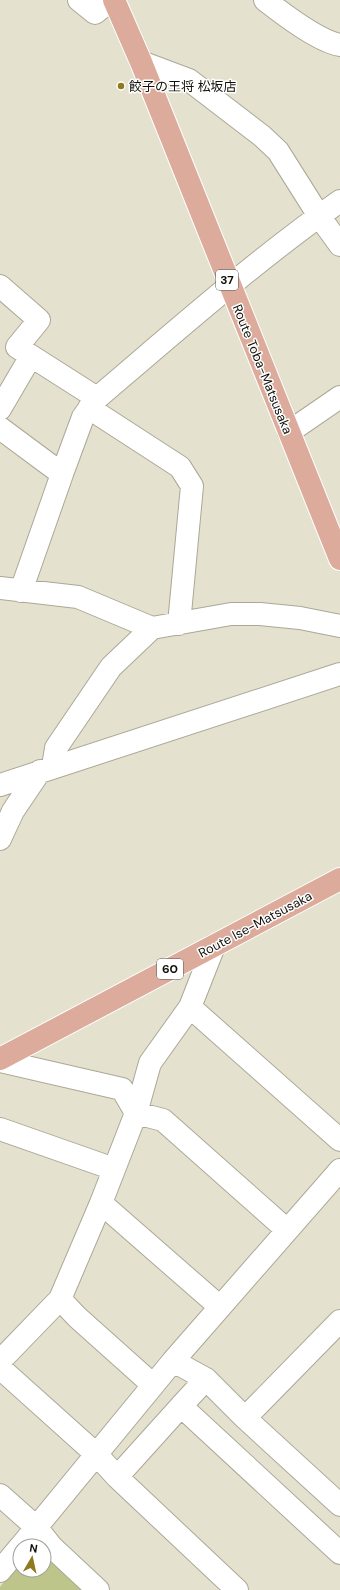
<svg xmlns="http://www.w3.org/2000/svg" width="340" height="1590" viewBox="0 0 340 1590" font-family="'DM Sans','Noto Sans JP',sans-serif">
<rect width="100%" height="100%" fill="#e4e1ce"/>
<path fill="#bdc58a" d="M44,1556L48,1558L82,1590H0V1587L20,1561V1570H44Z"/>
<g fill="none" stroke-linecap="round" stroke-linejoin="round">
<defs>
<path id="minor" d="M79,0L95,13L111,0
M265,0C283,14 318,41 340,45
M141,62L189,80L262,136L278,151L319,216L340,245
M0,286L39,320L17,347L97,398
M89,408L180,467L192,486L179,624
M0,409L31,356
M0,428L62,474L83,417L97,398C176,331 255,261 340,201
M289,432L340,397
M0,588L78,597L152,628L231,614H260L300,618L340,626
M21,591L62,474
M53,767L56,748L111,667L152,628
M0,785L340,674
M0,839L13,811L40,771
M214,946L190,1007L340,1140
M0,1061L122,1089L136,1113L163,1120L287,1230
M0,1129L114,1169
M101,1203L220,1307
M60,1299L77,1317L153,1385
M0,1361L60,1299L101,1203L136,1113L150,1063L190,1007
M173,1361L206,1379L245,1418L340,1505
M0,1368L97,1455L117,1477L237,1590
M206,1379L181,1406L340,1553
M245,1418L340,1321
M117,1477L181,1406
M0,1495L36,1527L52,1547L98,1590
M21,1546L173,1361L340,1170
M0,1571L20,1547"/>
<path id="major" d="M114,0L141,62L340,559
M0,1059L340,879"/>
</defs>
<use href="#minor" stroke="#aca897" stroke-width="24"/>
<use href="#major" stroke="#fff" stroke-width="24"/>
<use href="#minor" stroke="#fff" stroke-width="22"/>
<use href="#major" stroke="#dcab9c" stroke-width="22"/>
</g>
<circle fill="#907a20" stroke="#fff" stroke-width="1.5" cx="121" cy="86" r="4"/>
<g text-anchor="middle" stroke-width="3" stroke-linejoin="round" paint-order="stroke">
<g fill="#fff" stroke="#585753" stroke-width="1">
<rect x="216" y="270" width="22" height="20" rx="3"/>
<rect x="157" y="959" width="26" height="20" rx="3"/>
</g>
<g font-size="12" font-weight="bold" fill="#100f09">
<text x="227" y="284">37</text>
<text x="170" y="973">60</text>
</g>
<g font-size="13" fill="#100f09" stroke="#fff" text-anchor="start">
<text x="129" y="91">餃子の王将 松坂店</text>
</g>
<g font-size="13" fill="#100f09" stroke="#fff">
<text transform="translate(263 369) rotate(68)" y="5">Route Toba-Matsusaka</text>
<text transform="translate(255 924) rotate(-28)" y="5">Route Ise-Matsusaka</text>
</g>
</g>
<g transform="translate(32 1558) rotate(9)"><circle r="19" fill="#ffffff" stroke="#9f9f9d"/>
<path d="M0-3L7 15L0 10L-7 15Z" fill="#907a20"/>
<text y="-6" font-size="11" font-weight="bold" text-anchor="middle" fill="#100f09">N</text>
</g>
</svg>
